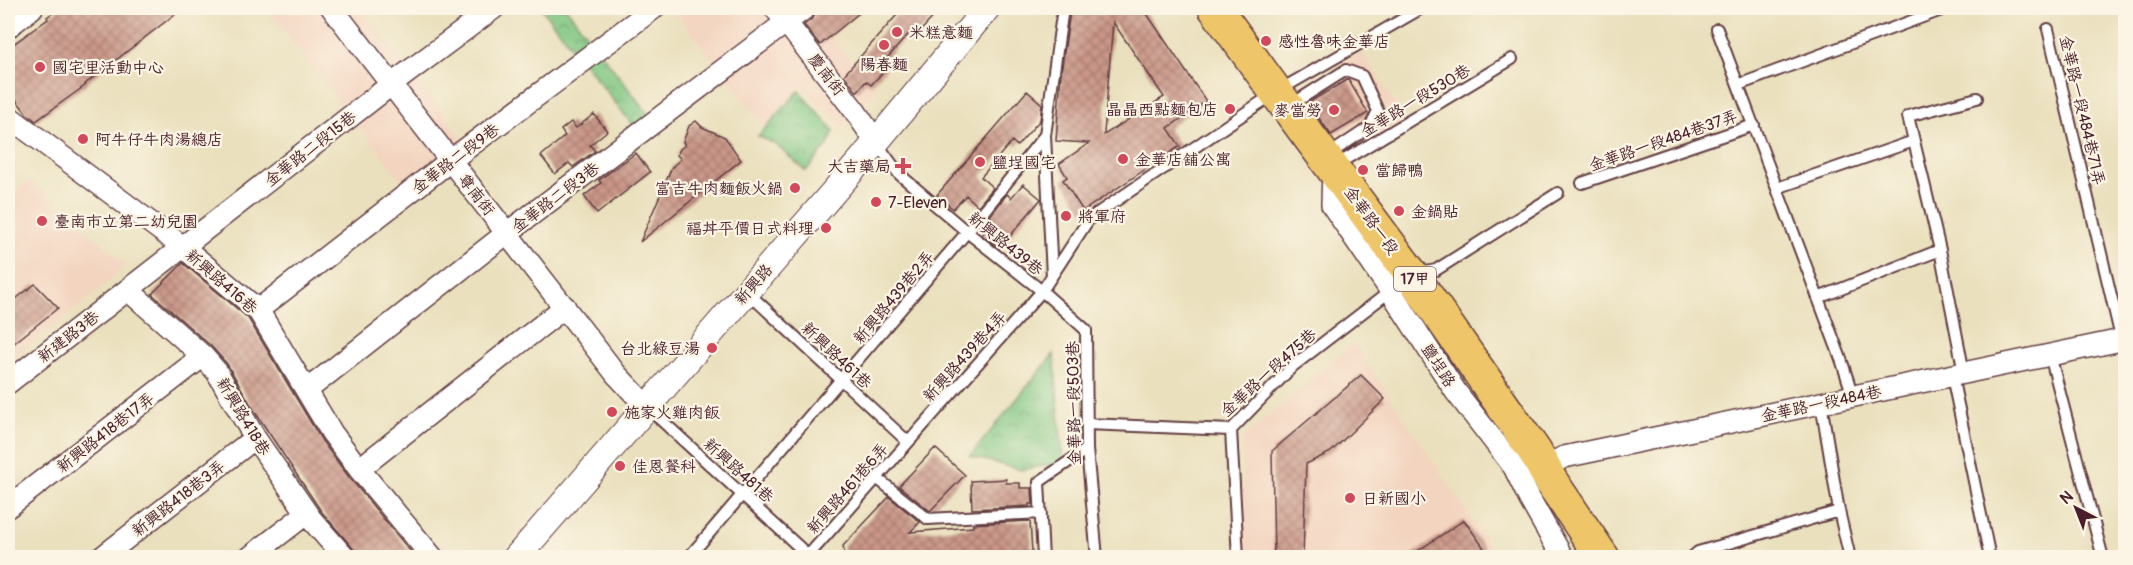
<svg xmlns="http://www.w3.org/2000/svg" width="2133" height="565" viewBox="0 0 2133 565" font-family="Pangolin,'LXGW WenKai TC',sans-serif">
<defs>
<pattern id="park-crowns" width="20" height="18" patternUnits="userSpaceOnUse" patternTransform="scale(1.5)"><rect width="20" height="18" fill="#80c682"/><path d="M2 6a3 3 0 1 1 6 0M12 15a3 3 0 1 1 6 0" fill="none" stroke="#6ba06b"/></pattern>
<pattern id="building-cross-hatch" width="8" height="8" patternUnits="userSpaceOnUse" patternTransform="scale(1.5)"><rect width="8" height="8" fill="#ca9788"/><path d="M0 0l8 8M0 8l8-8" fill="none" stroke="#a67b6f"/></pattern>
</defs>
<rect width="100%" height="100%" fill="#fcf5e5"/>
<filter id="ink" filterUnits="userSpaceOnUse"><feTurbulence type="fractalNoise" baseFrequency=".0167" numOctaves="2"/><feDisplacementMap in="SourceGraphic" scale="12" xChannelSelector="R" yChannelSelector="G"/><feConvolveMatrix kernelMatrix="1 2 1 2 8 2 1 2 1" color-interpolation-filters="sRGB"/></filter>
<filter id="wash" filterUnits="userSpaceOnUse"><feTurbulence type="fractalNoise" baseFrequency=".008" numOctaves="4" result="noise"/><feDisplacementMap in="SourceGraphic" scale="24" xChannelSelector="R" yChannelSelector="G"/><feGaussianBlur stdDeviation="1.35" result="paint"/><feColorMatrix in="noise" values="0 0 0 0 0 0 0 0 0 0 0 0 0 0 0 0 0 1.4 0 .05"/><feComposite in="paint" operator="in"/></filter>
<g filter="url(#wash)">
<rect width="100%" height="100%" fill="#eae0bd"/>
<path fill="#f3d4bf" d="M266,8H360L468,145L410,191Z
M672,8H808L838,46L878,88L843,126L801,86L764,126Z
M1362,51L1405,120L1335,164L1285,96Z
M30,180L127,265L81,305L8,363V198Z
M1354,343L1497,557H1243L1242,438Z"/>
<path fill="url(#park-crowns)" stroke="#657256" stroke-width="1.5" d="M541,8H566L652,119L638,132Z
M799,91L834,131L828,145L806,171L775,144L758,136Z
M1054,354L1063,462L1021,470L970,456Z"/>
<g id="blocks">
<path fill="url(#building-cross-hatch)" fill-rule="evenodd" d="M60,8H183L85,84L86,85L36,121L27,114L8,89V48L48,19L47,17Z
M818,8H865L820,45L804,25L813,18Z
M903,8H941L919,33L914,28L882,64L887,68L871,85L866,81L857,92L844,75Z
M1103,8H1143L1206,101L1168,128L1180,146L1083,211L1063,180L1067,177L1059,164L1089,143L1056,141L1061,73L1070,12L1108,14ZM1113,22L1164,97L1104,135V133Z
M1348,79L1368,113L1331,135L1308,103Z
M1027,91L1042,104L1040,120L1017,146L1012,141L981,177L993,188L978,206L966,195L953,209L937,195Z
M594,114L607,131L590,145L595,151L573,167L569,163L555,174L541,156L565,136L561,130L571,122L576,128Z
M696,121L702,127L725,137L741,160L640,242L672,167L681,159L677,155L680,149L685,145L683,142L689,126Z
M636,153L650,172L597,214L584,196L601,183L599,180Z
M1023,184L1041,199L1000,248L982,235L994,220L990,216L1007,194L1011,198Z
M183,263L248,318L322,441L349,477L416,558H361L321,511L255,412L227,364L211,346L152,294Z
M35,284L58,308L8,348V305Z
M1361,375L1385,399L1331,452L1306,464L1303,558H1274L1272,451Z
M935,448L965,475L930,511L899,486Z
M1006,479V483H1020V488H1032L1033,504H1029V506L972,509L971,481Z
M889,497L920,522L910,532L973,527V524L1030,521L1032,552L937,558H845L843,546Z
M1464,520L1484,548L1469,558H1407Z"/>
</g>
</g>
<g filter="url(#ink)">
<use href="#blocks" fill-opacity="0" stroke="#623c41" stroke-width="1.5"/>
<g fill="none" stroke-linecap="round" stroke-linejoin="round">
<defs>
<path id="service" d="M1717,29L1841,359L1853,396
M2048,29L2126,359
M1738,85L1947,8
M1289,106L1346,70L1362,76L1378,111L1370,127L1328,155
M1336,165L1512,59
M1582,183L1754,125
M1777,188L1914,141
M1416,274L1436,270L1558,193
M1052,276L1045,135L1063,8
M746,291L908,442
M1818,298L1940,250
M2050,355L2103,558
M1964,373L1940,250L1908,116L1977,98
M1952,376L1990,558
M1821,403L1839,511L1850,558
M647,407L811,558
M1087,424L1231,430L1293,366L1393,289
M1231,430L1238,558
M878,479L928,519L1041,513
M688,558L967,232L1045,135
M806,558L1042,291L967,232L899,174L876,142
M1043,558L1039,482L1087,449
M1097,558L1087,449L1086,330L1042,291L1089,219L1276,92L1422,8
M1691,558L1698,552L1839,511"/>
<path id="minor" d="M332,8L616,374L646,406
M775,8L855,111L876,142
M8,27L32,8
M8,116L183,247L258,310L332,433L359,469L433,558
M1333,168L1332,205L1390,290L1456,392L1514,467L1529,498L1563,558
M128,290L203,356L217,372L255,438L311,519L345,558
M258,310L451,160L654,8
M8,383L392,84L494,8
M307,390L507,233L805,8
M359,469L565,307
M1520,479L1564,457L2126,339
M8,507L203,356
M101,558L255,438
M249,558L307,513"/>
<path id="tertiary" d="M516,558L862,159L987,8"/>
<path id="primary" d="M1215,8L1276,92L1412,275L1535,452L1551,481L1603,558"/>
</defs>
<use href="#service" stroke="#623c41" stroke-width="14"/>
<use href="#minor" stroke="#623c41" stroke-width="24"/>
<use href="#tertiary" stroke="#623c41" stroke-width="28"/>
<use href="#primary" stroke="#623c41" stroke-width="36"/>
<use href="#service" stroke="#fff" stroke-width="10"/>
<use href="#minor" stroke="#fff" stroke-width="21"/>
<use href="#tertiary" stroke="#fff" stroke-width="26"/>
<use href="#primary" stroke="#eec569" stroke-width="33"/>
</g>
</g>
<g fill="#d1495b" stroke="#fcf5e5" stroke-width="2">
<circle cx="897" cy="32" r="6"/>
<circle cx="1266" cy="41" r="6"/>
<circle cx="884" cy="45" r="6"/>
<circle cx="40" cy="67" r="6"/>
<circle cx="1230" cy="109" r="6"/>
<circle cx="1334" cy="110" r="6"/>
<circle cx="83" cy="139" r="6"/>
<circle cx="1123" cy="159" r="6"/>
<circle cx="980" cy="162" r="6"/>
<path d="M900 157h6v6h6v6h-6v6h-6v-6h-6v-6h6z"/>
<circle cx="1363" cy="170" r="6"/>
<circle cx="795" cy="188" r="6"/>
<circle cx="876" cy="202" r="6"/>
<circle cx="1399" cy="211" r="6"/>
<circle cx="1066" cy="216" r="6"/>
<circle cx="42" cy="221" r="6"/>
<circle cx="826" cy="228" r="6"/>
<circle cx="712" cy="348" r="6"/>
<circle cx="612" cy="412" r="6"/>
<circle cx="620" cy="466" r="6"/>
<circle cx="1350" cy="498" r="6"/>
</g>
<g text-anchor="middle" stroke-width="4.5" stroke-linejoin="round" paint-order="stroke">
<rect fill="#fcf5e5" stroke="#7f5f63" stroke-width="1.5" x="1394" y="267" width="42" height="24" rx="4.5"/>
<g font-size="15" font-weight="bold" fill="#4a1f2b">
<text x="1415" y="284">17甲</text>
</g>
<g font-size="16" fill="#4a1f2b" stroke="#fcf5e5" text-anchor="start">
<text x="909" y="38">米糕意麵</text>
<text x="1278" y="47">感性魯味金華店</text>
<text x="884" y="70" text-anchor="middle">陽春麵</text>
<text x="52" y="73">國宅里活動中心</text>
<text x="1218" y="115" text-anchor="end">晶晶西點麵包店</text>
<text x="1322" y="116" text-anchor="end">麥當勞</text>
<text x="95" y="145">阿牛仔牛肉湯總店</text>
<text x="1135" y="165">金華店舖公寓</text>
<text x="992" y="168">鹽埕國宅</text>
<text x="891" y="172" text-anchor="end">大吉藥局</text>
<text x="1375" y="176">當歸鴨</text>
<text x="783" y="194" text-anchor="end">富吉牛肉麵飯火鍋</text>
<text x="888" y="208">7-Eleven</text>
<text x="1411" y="217">金鍋貼</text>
<text x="1078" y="222">將軍府</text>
<text x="54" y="227">臺南市立第二幼兒園</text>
<text x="814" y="234" text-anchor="end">福丼平價日式料理</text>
<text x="700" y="354" text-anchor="end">台北綠豆湯</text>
<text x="624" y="418">施家火雞肉飯</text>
<text x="632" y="472">佳恩餐科</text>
<text x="1362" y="504">日新國小</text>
</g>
<g font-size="16" fill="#4a1f2b" stroke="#fcf5e5">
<text transform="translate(827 74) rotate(52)" y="6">慶南街</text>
<text transform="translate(1415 100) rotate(-31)" y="6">金華路一段530巷</text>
<text transform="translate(2083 110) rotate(77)" y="6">金華路一段484巷71弄</text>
<text transform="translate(1663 140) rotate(-19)" y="6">金華路一段484巷37弄</text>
<text transform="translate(310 148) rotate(-38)" y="6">金華路二段15巷</text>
<text transform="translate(455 158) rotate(-37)" y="6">金華路二段9巷</text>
<text transform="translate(477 194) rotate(52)" y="6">尊南街</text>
<text transform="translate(555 197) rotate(-37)" y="6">金華路二段3巷</text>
<text transform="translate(1372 220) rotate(54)" y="6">金華路一段</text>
<text transform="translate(1006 243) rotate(39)" y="6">新興路439巷</text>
<text transform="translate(222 281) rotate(41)" y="6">新興路416巷</text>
<text transform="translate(753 284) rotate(-49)" y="6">新興路</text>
<text transform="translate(893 297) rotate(-50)" y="6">新興路439巷2弄</text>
<text transform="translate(68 336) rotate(-38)" y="6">新建路3巷</text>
<text transform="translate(837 355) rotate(43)" y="6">新興路461巷</text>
<text transform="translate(964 356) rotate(-48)" y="6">新興路439巷4弄</text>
<text transform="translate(1439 365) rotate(57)" y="6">鹽埕路</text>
<text transform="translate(1268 372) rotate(-42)" y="6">金華路一段475巷</text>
<text transform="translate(1073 403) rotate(-91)" y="6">金華路一段503巷</text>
<text transform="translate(1821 403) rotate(-12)" y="6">金華路一段484巷</text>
<text transform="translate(244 416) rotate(59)" y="6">新興路418巷</text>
<text transform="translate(105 432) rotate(-38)" y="6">新興路418巷17弄</text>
<text transform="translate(739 470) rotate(42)" y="6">新興路481巷</text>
<text transform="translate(847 488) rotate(-49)" y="6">新興路461巷6弄</text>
<text transform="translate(178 498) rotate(-38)" y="6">新興路418巷3弄</text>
</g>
</g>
<rect width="2133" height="565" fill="none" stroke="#fcf5e5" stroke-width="30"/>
<g transform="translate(2076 508) rotate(318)" stroke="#fcf5e5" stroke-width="4.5" paint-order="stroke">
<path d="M0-4.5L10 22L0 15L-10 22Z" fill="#4a1f2b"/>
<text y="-9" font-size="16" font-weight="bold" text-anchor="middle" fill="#4a1f2b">N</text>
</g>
</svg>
